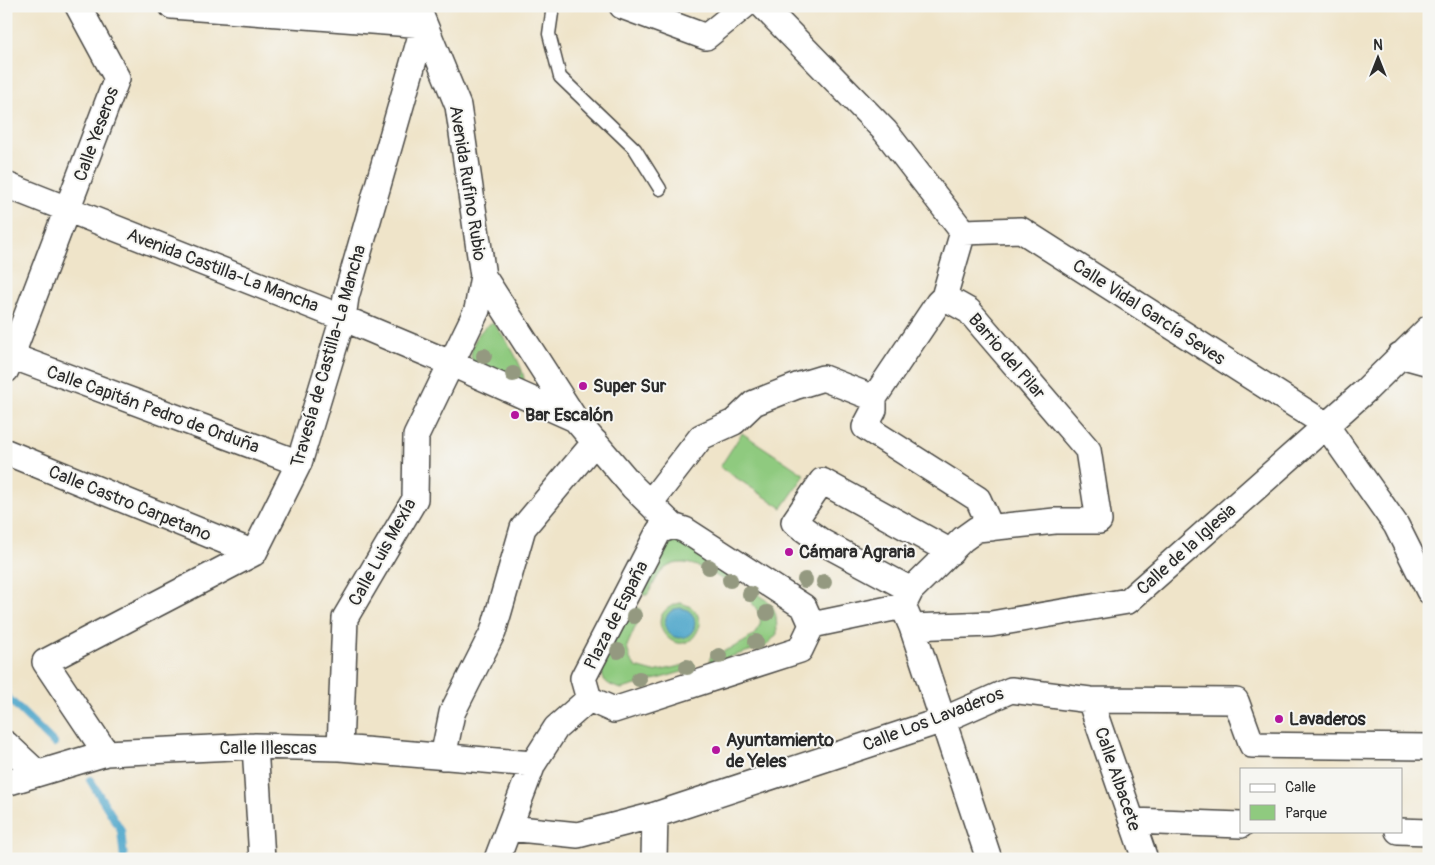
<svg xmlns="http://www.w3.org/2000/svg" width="1435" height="865" viewBox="0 0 1435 865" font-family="Pangolin,sans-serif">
<rect width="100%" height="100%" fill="#f6f6f2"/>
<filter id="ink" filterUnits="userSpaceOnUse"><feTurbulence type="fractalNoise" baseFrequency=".02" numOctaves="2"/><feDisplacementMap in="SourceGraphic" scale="10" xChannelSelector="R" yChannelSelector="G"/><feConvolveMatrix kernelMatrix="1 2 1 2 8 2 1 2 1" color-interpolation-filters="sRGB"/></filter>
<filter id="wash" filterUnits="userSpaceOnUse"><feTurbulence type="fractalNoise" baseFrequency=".0096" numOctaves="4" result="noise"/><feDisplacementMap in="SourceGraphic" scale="20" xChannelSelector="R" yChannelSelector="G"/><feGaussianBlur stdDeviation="1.12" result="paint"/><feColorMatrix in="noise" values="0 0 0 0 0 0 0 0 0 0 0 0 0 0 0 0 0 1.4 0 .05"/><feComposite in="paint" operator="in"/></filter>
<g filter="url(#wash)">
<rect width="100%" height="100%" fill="#efe4c9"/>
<path fill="#8fca7f" stroke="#5d7a55" d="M493,323C504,335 522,363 524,379L521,382L473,363C466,351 480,326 493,323Z
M742,433L805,475L782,508L720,467Z
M673,539L679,540L735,578L737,582L735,585H731C712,573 682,551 662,571C656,577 652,588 647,595H642L641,593L668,541Z
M748,589C754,589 757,593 761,596C778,609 776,614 777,634L766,646L713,662L709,661L711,656C740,645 784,630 745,596Z
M680,603C693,606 699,612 700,625C684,672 632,615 680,603Z
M636,607L640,609L641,614L627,646L630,659L636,667L654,672L693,663L696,668L622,689C614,687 603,684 602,673C601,661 625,622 632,610Z"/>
<path fill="#4da6ca" stroke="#3c687a" d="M665 623a15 15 0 1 1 30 0a15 15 0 1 1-30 0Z"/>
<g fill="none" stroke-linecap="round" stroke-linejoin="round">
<path stroke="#4da6ca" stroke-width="8" d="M6,696L54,743
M90,780L121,830L124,859"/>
</g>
</g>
<g filter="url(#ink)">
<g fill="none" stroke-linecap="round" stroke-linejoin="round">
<defs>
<path id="lane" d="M553,6L549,34L560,77L635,149L660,189"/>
<path id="street" d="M417,6L458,106L483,276L575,419L633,487L673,526
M622,6L706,37L744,6
M763,6L885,131L963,232
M6,185L343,318L450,363L575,419
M963,232L1021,230L1325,424L1396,525L1429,591
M6,354L299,463
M1400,355L1429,363
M6,370L117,78L78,6
M874,398V410L865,427L978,499L991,528
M6,452L254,553
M650,503L701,437L734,422L754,403L797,386L823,378L874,398L938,303L944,297
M673,526L685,530L804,607L812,625L800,650L614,710L589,699L583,678L659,531Z
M911,590L822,542L794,522L822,481L951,552
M903,606L912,627L991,624L1128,601L1365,391L1429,328
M903,606L911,590L963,539L977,529L1055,521H1099L1088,450L969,311L944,297L963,232
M812,625L903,606
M912,627L989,859
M1090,700L1145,859
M6,744L37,773
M255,746L262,859
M340,748L345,618L415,499L416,436L477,310L483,276
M106,753L45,662L254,553L299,463L343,318L346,297L424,25L172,6
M443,757L452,713L493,632L523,528L595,442
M6,783L106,753L255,746L340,748L533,764
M1132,821L1241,825
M509,828L578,835L655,815L943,720L1011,690L1090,700L1236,701L1252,745L1429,747
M1398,831L1429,832
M497,859L533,764L556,728L589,699
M654,859L655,815"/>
</defs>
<use href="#lane" stroke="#484743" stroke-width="15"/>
<use href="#street" stroke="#484743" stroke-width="28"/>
<use href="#lane" stroke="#fff" stroke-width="12"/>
<use href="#street" stroke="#fff" stroke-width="25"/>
</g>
<g fill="#949980">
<circle cx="484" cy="356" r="8"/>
<circle cx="513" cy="374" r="8"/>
<circle cx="709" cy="567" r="8"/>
<circle cx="730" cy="580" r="8"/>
<circle cx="805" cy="580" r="8"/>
<circle cx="824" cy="582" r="8"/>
<circle cx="750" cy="594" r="8"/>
<circle cx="767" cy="613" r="8"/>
<circle cx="634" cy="616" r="8"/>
<circle cx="756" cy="642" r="8"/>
<circle cx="618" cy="651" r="8"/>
<circle cx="719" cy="656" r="8"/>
<circle cx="687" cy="667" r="8"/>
<circle cx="639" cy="679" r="8"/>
</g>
</g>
<g fill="#b5179e" stroke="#f6f6f2" stroke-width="2">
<circle cx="583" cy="386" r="5"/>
<circle cx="515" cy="415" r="5"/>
<circle cx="789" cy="552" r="5"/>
<circle cx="1279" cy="719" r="5"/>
<circle cx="716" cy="750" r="5"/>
</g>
<g text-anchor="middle" stroke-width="4" stroke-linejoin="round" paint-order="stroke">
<g font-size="18" fill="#2b2b2b" stroke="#f6f6f2">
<text transform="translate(96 134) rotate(-70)" y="6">Calle Yeseros</text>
<text transform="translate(468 183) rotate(81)" y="6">Avenida Rufino Rubio</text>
<text transform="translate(223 270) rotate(21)" y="6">Avenida Castilla-La Mancha</text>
<text transform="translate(1149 312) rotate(33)" y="6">Calle Vidal García Seves</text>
<text transform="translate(328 356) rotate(-74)" y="6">Travesía de Castilla-La Mancha</text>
<text transform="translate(1007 356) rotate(49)" y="6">Barrio del Pilar</text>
<text transform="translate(153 409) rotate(20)" y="6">Calle Capitán Pedro de Orduña</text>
<text transform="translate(130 503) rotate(22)" y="6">Calle Castro Carpetano</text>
<text transform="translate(1186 549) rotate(-42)" y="6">Calle de la Iglesia</text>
<text transform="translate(382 552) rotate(-61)" y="6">Calle Luis Mexía</text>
<text transform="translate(616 615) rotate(-63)" y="6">Plaza de España</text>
<text transform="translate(933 719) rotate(-21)" y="6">Calle Los Lavaderos</text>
<text x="268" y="754">Calle Illescas</text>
<text transform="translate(1118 779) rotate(71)" y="6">Calle Albacete</text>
</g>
<g font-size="18" font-weight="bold" fill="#2b2b2b" stroke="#f6f6f2" text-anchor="start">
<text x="593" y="392">Super Sur</text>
<text x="525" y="421">Bar Escalón</text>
<text x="799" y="558">Cámara Agraria</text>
<text x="1289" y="725">Lavaderos</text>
<text x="726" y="746">Ayuntamiento<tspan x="726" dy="21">de Yeles</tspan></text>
</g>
</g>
<rect width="1435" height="865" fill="none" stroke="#f6f6f2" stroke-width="25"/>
<rect x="1240" y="768" width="162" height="65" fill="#f6f6f2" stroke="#a5a5a2"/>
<rect x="1250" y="784" width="25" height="8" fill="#ffffff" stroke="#a5a5a2"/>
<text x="1285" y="792" font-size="15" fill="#2b2b2b">Calle</text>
<rect x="1250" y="805" width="25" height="15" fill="#8fca7f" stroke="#a5a5a2"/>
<text x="1285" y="818" font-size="15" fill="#2b2b2b">Parque</text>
<g transform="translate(1378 58)" stroke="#f6f6f2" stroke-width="4" paint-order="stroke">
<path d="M0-4L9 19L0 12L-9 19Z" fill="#2b2b2b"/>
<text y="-8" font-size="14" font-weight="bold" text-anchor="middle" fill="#2b2b2b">N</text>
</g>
</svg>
